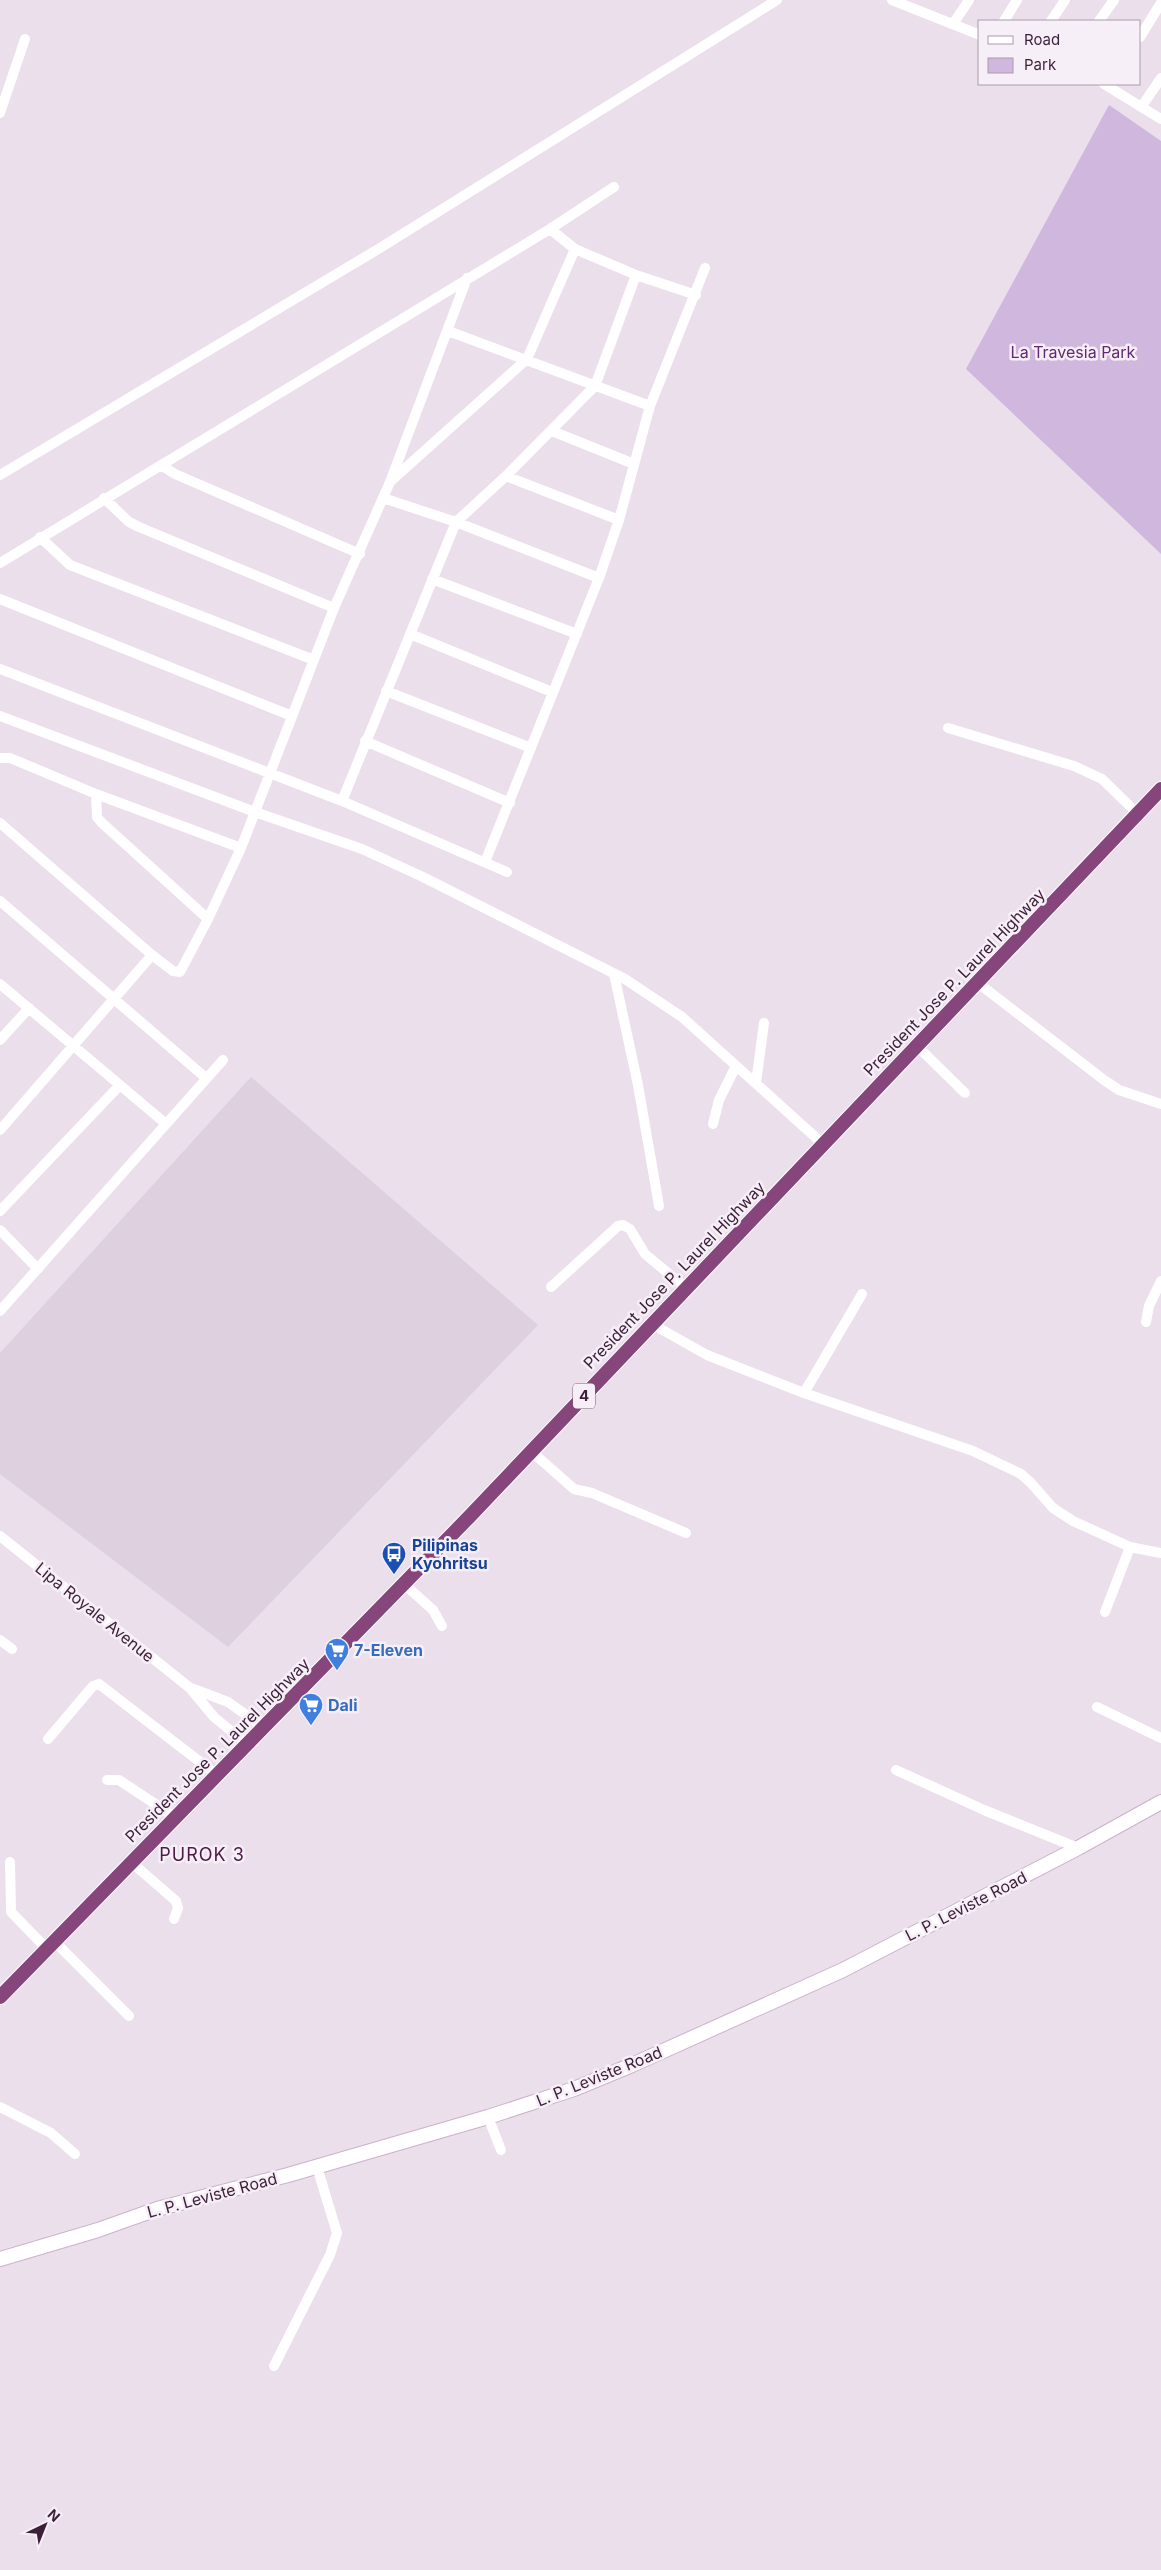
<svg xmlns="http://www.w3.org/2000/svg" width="1161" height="2570" viewBox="0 0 1161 2570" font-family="Inter,sans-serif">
<rect width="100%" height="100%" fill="#eadfeb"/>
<path fill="#ded0df" d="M251,1077L538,1325L228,1647L0,1474V1353Z"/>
<path fill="#d0b7dd" d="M1109,105L1161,141V554L966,369Z"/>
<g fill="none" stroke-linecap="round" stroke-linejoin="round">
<defs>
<path id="secondary" d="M0,2259L98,2230L157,2209L288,2175L488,2117L574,2089L632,2065L843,1970L1078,1848L1161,1802"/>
<path id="trunk" d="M0,1997L470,1516L1161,789"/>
</defs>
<use href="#secondary" stroke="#cbb2cb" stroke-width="16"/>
<use href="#trunk" stroke="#fff" stroke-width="16"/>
<path stroke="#fff" stroke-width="10" d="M892,0L980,35
M1004,21L1017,0
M1051,21L1065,0
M1099,21L1114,0
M953,24L969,0
M1140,37L1161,3
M1104,84L1161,119
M1142,106L1161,78
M0,113L25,39
M550,229L575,249L636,275L696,295
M448,331L650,406
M552,431L634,464
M161,465L175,474L360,554
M0,475L380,248L777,0
M506,476L619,520
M392,480L527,359L575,249
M104,498L129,522L139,527L334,608
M383,498L456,522L599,578
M40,537L70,565L314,660
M0,563L550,229L614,187
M432,579L577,634
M0,599L292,716
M410,634L552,692
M0,669L342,801L507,872
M386,691L531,748
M0,716L255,812L362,849L423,877L625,979L682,1017L823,1144
M948,728L1074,766L1102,779L1138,814
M365,741L510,803
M0,758H10L96,794L241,848
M96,794L97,817L101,822L208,919
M342,801L456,522L506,476L595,386L636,275
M0,823L152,955L173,971L180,972L208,919L241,848L334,608L390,482L467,278
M485,862L599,578L619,520L650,406L705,268
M0,901L206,1078
M614,974L638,1085L659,1206
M978,983L1104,1080L1119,1090L1161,1104
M0,984L165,1123
M0,1040L29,1008
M917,1046L965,1093
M756,1083L764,1023
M713,1124L719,1100L736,1066
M0,1130L152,955
M0,1211L120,1085
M0,1230L38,1269
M551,1287L618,1226L623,1225L630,1229L645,1254L686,1288
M0,1311L223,1060
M1146,1322L1149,1306L1161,1281
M652,1324L707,1355L804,1393L862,1294
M804,1393L973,1451L1021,1474L1031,1483L1053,1508L1073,1521L1130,1547L1105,1612
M532,1452L574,1489L592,1493L686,1533
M0,1536L190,1688L214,1717L247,1744
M1130,1547L1161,1553
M404,1584L433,1610L442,1626
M0,1640L12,1649
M191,1688L228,1702L263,1727
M1097,1707L1161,1738
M48,1739L93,1686L99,1684L217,1775
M896,1770L984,1810L1078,1848
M107,1780H119L175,1817
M10,1862L11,1912L47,1949
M131,1862L176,1901L178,1908L174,1919
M54,1941L129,2016
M0,2107L51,2133L75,2154
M488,2117L501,2150
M274,2366L330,2255L337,2233L317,2167"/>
<use href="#secondary" stroke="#fff" stroke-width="14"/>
<use href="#trunk" stroke="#86467c" stroke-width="14"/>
</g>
<defs>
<symbol id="bus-pin" viewBox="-11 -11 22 30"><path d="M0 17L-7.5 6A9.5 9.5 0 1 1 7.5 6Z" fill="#1a4fb4" stroke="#f7eff7"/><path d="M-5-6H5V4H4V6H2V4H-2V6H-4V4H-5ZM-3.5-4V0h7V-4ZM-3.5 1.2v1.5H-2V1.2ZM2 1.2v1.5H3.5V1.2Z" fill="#fff"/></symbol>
<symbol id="supermarket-pin" viewBox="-11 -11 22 30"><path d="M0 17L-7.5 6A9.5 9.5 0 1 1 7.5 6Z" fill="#3f7fe0" stroke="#f7eff7"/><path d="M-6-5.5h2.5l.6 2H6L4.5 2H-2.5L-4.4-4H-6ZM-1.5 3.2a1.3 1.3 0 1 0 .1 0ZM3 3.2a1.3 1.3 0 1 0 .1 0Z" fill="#fff"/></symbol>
</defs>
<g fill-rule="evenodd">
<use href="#bus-pin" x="380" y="1540" width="28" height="38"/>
<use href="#supermarket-pin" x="323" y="1636" width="28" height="38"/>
<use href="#supermarket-pin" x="297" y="1691" width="28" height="38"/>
</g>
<g text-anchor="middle" stroke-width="5" stroke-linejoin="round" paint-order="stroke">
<rect fill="#f7eff7" stroke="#745d71" stroke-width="1" x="573" y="1383.5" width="22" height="25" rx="4"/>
<g font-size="15" font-weight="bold" fill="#3c1f38">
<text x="584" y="1401">4</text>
</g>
<g font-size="16" fill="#632874" stroke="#f7eff7">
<text x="1073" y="358">La Travesia Park</text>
</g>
<g font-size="16" fill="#3c1f38" stroke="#f7eff7">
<text transform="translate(954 982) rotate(-46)" y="6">President Jose P. Laurel Highway</text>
<text transform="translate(674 1275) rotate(-46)" y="6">President Jose P. Laurel Highway</text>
<text transform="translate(95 1612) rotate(39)" y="6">Lipa Royale Avenue</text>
<text transform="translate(217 1750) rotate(-45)" y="6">President Jose P. Laurel Highway</text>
<text transform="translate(966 1906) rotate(-27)" y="6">L. P. Leviste Road</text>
<text transform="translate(599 2076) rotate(-22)" y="6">L. P. Leviste Road</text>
<text transform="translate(212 2195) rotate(-15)" y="6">L. P. Leviste Road</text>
</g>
<g font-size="16" font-weight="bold" fill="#164399" stroke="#f7eff7" text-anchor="start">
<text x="412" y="1551">Pilipinas<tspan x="412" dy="18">Kyohritsu</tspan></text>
</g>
<g font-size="16" font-weight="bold" fill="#366cbe" stroke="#f7eff7" text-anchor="start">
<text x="354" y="1656">7-Eleven</text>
<text x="328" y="1711">Dali</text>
</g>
<g font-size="18" letter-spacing="1" fill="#4e1b47" stroke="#f7eff7">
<text x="202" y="1861">PUROK 3</text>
</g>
</g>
<rect x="978" y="20" width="162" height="65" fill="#f7eff7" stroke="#ac9cab"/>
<rect x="988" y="36" width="25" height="8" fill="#ffffff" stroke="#ac9cab"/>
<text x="1024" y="45" font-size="15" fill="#3c1f38">Road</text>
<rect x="988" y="58" width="25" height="15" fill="#d0b7dd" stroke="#ac9cab"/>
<text x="1024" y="70" font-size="15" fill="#3c1f38">Park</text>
<g transform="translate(45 2525) rotate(43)" stroke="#f7eff7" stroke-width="4" paint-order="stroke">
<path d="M0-4L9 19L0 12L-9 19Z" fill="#3c1f38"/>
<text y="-8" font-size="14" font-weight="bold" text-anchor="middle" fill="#3c1f38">N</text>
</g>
</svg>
